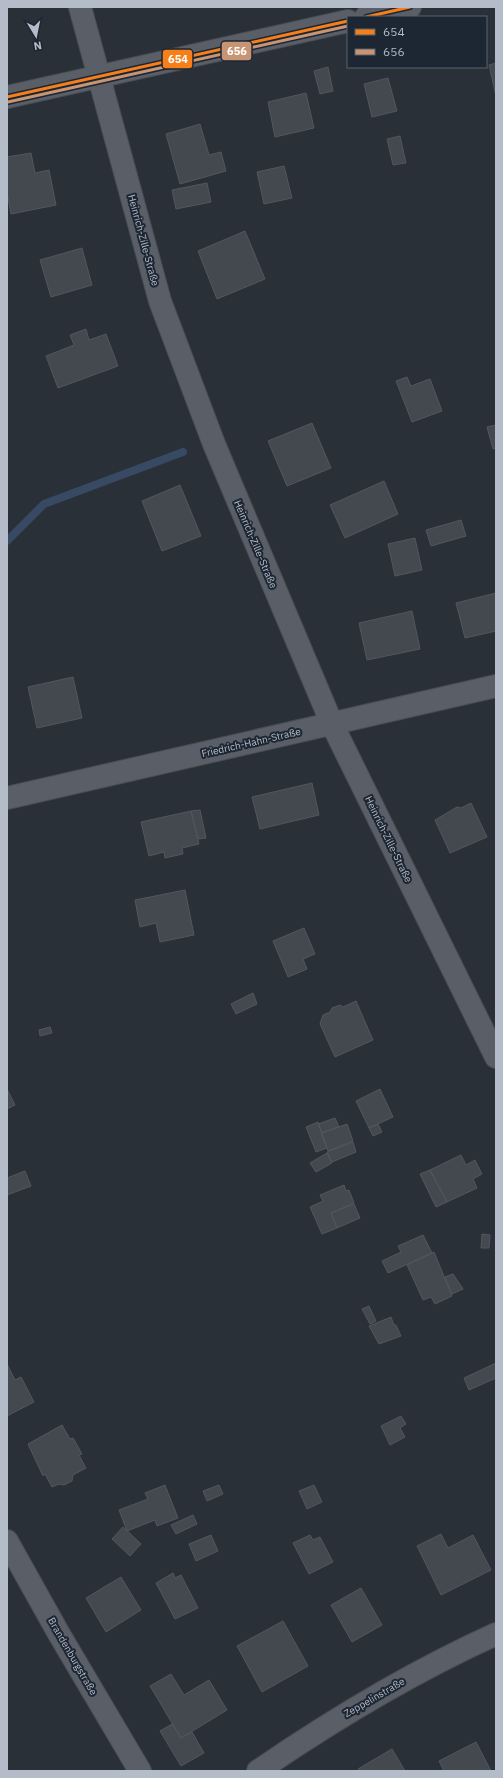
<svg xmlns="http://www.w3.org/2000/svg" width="503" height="1778" viewBox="0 0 503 1778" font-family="'IBM Plex Sans',sans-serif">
<rect width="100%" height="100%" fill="#2a3038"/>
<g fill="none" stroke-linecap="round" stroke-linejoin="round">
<path stroke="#384963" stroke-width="8" d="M7,541L44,504L183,452"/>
</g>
<path fill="#444950" stroke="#52575f" d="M496,63V96L489,65Z
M328,67L333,91L320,94L314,71Z
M388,78L397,111L372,117L364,84Z
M306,93L314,128L275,137L268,102Z
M200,124L209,155L221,152L226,171L180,184L166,134Z
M400,136L406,163L393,165L387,139Z
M31,153L35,173L49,170L56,205L11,214L7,192V157Z
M284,166L292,198L264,204L257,172Z
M207,183L211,202L176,209L172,190Z
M245,231L265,279L217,299L198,251Z
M82,248L92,285L51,297L40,260Z
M86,329L89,340L106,334L118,366L58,388L46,356L74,345L70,335Z
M407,377L411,386L430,379L442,411L412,422L396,381Z
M312,423L331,468L287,486L268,441Z
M496,425V448L493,449L487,427Z
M384,481L398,514L345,538L330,505Z
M180,485L201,536L162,551L142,501Z
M461,520L466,536L431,546L426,530Z
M415,538L422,570L395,576L388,544Z
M496,593V631L465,638L456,603Z
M412,611L420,649L367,660L359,623Z
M73,677L82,718L37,728L28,687Z
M312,783L319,815L260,829L252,797Z
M471,803L487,837L450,853L435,820L457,807L461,808Z
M200,810L206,838L198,839L191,811Z
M191,811L199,844L182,848L183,854L165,858L164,852L149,856L141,822Z
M185,890L194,935L160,942L156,923L140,927L135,900Z
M304,928L315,954L303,959L307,969L288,977L273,941Z
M253,993L257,1004L236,1014L231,1004Z
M356,1001L373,1040L335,1057L320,1024L323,1015L330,1012L332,1008L340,1005L343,1007Z
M50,1027L52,1033L40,1036L39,1030Z
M7,1089L15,1105L7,1109Z
M380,1089L393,1117L369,1128L356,1101Z
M335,1118L339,1127L322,1133L318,1124Z
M318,1122L327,1148L316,1152L306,1127Z
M347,1124L353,1141L328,1151L321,1133Z
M378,1124L382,1132L373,1136L369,1128Z
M353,1142L356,1152L332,1162L327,1152Z
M327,1153L332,1163L316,1172L310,1163Z
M461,1155L466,1165L475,1160L482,1174L473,1179L477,1188L447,1202L430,1170Z
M430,1170L447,1202L436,1207L420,1174Z
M25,1171L31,1186L7,1195V1178Z
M344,1185L346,1191L349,1190L354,1203L331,1213L337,1228L322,1234L310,1207L323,1201L320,1195Z
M354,1204L360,1218L337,1228L331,1213Z
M482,1234L490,1235L489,1248H481Z
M423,1235L432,1253L388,1273L382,1261L401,1252L398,1246Z
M434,1252L452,1296L435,1304L431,1297L423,1300L407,1265Z
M453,1274L463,1289L452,1294L445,1277Z
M369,1306L376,1321L370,1324L362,1309Z
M391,1317L394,1325H396L401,1336L379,1344L369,1326Z
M496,1363V1378L469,1390L464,1378Z
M7,1364L15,1380L21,1377L34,1402L7,1416Z
M401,1416L406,1424L400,1428L405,1437L390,1445L381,1426Z
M62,1425L70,1439L73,1438L82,1454L79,1455L86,1468L73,1475L72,1481L64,1485L59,1484L52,1487L45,1474L43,1476L28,1444Z
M165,1485L178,1518L157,1526L155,1520L127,1531L119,1510L148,1499L145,1493Z
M219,1485L223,1494L207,1501L203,1491Z
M314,1485L322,1502L307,1509L299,1491Z
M193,1515L197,1524L176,1534L171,1525Z
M123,1527L141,1544L130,1556L112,1539Z
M441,1534L448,1548L473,1535L491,1570L441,1595L417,1546Z
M211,1535L218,1551L196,1561L189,1544Z
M310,1535L313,1540L320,1537L333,1562L309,1574L293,1543Z
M173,1573L175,1578L181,1575L198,1608L175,1619L156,1583Z
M121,1577L141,1610L106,1632L86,1598Z
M361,1588L382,1625L352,1642L331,1605Z
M283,1621L308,1666L262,1692L237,1646Z
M171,1674L184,1695L209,1680L227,1710L181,1738L150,1686Z
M172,1724L181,1738L192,1732L204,1753L181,1766L160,1731Z
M476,1742L491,1771H444L439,1761Z
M392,1749L405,1771H359L358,1769Z"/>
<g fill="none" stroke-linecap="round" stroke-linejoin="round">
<defs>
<path id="minor" d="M80,7L160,301L214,444L332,724L496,1057
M7,798L496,686
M7,1541L59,1634L140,1771
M258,1771C334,1719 412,1672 496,1634"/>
<path id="tertiary" d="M366,17L410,7
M7,97L348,21"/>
</defs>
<use href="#minor" stroke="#484c53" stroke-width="24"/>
<use href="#tertiary" stroke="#484c53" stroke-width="24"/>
<use href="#minor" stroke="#5a5e66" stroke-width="22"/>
<use href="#tertiary" stroke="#5a5e66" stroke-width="22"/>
<defs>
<path id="bus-1" d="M366,17L410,7
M7,97L348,21"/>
<path id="bus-2" d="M8,102L348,26"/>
</defs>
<use href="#bus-1" stroke="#1d2633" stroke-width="6"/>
<use href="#bus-2" stroke="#1d2633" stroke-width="6"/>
<use href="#bus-1" stroke="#f67f19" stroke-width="3"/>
<use href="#bus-2" stroke="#c79574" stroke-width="3"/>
</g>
<g text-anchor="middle" stroke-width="4" stroke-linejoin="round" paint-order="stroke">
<g font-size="10" fill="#b4bcc9" stroke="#1d2633">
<text transform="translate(144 240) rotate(75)" y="4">Heinrich-Zille-Straße</text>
<text transform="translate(256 544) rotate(67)" y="4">Heinrich-Zille-Straße</text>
<text transform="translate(251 742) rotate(-13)" y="4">Friedrich-Hahn-Straße</text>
<text transform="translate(389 839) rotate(64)" y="4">Heinrich-Zille-Straße</text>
<text transform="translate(73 1656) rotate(60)" y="4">Brandenburgstraße</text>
<text transform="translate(374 1697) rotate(-30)" y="4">Zeppelinstraße</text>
</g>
</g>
<g stroke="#1d2633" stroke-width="1.5">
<rect x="221" y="41" width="31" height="20" rx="4" fill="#c79574"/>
<rect x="162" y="49" width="31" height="20" rx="4" fill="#f67f19"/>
</g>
<g font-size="11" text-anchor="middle" font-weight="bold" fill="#fff">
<text x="237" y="55">656</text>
<text x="178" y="63">654</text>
</g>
<rect width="503" height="1778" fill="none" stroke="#b4bcc9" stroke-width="16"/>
<rect x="347" y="16" width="140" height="52" fill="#1d2633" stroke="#59626f"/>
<rect x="355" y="29" width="20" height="6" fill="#f67f19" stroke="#59626f"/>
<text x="383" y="36" font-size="12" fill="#b4bcc9">654</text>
<rect x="355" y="49" width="20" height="6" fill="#c79574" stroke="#59626f"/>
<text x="383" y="56" font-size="12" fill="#b4bcc9">656</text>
<g transform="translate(36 36) rotate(170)" stroke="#1d2633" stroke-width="3" paint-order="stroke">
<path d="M0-3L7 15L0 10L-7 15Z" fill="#b4bcc9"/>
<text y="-6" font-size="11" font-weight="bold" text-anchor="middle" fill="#b4bcc9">N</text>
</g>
</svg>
